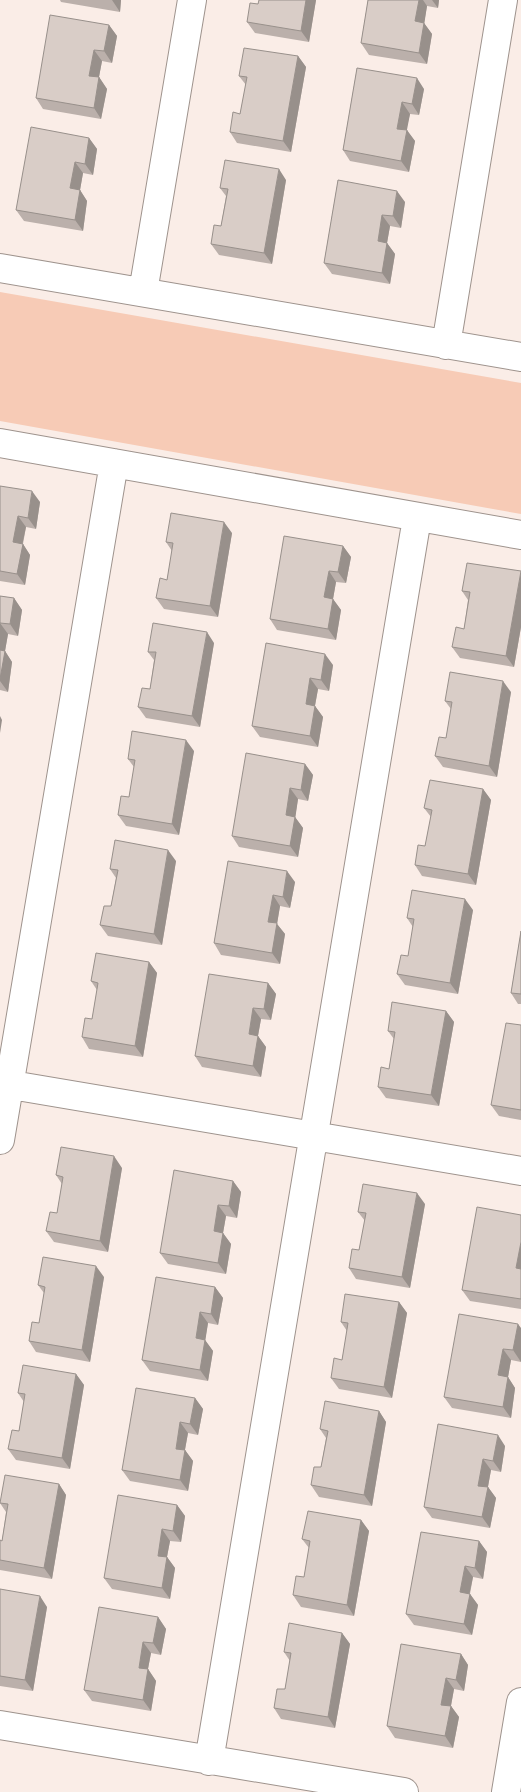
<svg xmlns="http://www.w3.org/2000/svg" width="521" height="1792" viewBox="0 0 521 1792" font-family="'DejaVu Sans',sans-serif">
<rect width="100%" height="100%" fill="#faede7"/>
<path fill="#f7cbb6" d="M0,292L521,383V514L0,421Z"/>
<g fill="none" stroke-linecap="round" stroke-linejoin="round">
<defs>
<path id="minor" d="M0,268L521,357
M143,292L192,0
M446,345L503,0
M0,443L521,535
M0,1083L521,1171
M0,1140L114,463
M0,1725L404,1792
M209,1761L417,518
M506,1792L521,1702"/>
</defs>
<use href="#minor" stroke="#9e938d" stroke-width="30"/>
<use href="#minor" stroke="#fff" stroke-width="28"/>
</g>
<path fill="#bbb0ab" d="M60,0H121L120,12L61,2Z
M259,0H316L309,42L255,33L247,22L258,4Z
M368,0H439L438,8L427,6L424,23L432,34L427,64L369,55L361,43Z
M109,25L117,36L112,63L102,61L99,77L107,89L101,119L43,109L36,98Z
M298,56L306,67L291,152L237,143L230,132L240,114L246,85L239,76Z
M357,68L424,89L419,115L410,114L406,130L415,141L409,172L350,161L343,150Z
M89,138L97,149L93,175L83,173L80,190L87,201L83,231L24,221L16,210Z
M286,180L272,264L219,255L211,244L221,226L226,196L220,188Z
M338,180L405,202L401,228L390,226L387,243L395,254L390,284L332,274L324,263Z
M0,486L40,502L36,529L26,527L23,544L30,555L25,585L0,581Z
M232,533L218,617L164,609L156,598L167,580L172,551L166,542Z
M343,546L351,557L346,583L336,582L333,599L341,610L336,640L277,630L270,619Z
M521,572V627L514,667L460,658L452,647L464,629L468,600L462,591Z
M0,596L14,598L22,610L18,636L8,634L5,651L12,662L8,692L0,690Z
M214,643L200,727L146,718L138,707L150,689L154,660L148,652Z
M266,643L333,665L329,691L318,689L315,706L323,717L318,747L260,737L252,726Z
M511,692L497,777L443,767L435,756L446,738L451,709L445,701Z
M194,751L179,835L126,826L118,815L129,797L134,767L128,759Z
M305,764L313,775L308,801L298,799L295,817L303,828L298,857L239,847L232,836Z
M483,789L491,800L476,885L422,876L415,865L425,846L431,817L424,808Z
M176,861L162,945L108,936L100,925L111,906L116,878L110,869Z
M228,861L295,882L290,908L280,906L277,924L285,934L280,964L221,955L214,943Z
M473,910L458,994L405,985L397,974L408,956L413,927L407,918Z
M521,931V1004H518L511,993Z
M149,962L157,973L143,1057L89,1049L82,1037L92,1019L97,990L91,981Z
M268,983L276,994L271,1020L261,1019L258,1036L266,1047L261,1077L202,1067L195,1056Z
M446,1011L454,1022L439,1106L386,1098L378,1087L389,1069L394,1039L388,1031Z
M521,1025V1120L499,1116L491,1105Z
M122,1168L108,1252L54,1242L46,1231L57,1213L62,1184L56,1175Z
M233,1181L241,1192L237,1218L226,1216L223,1233L231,1244L226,1274L168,1264L160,1253Z
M425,1204L410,1288L356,1279L349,1268L359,1250L365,1221L358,1212Z
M521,1215V1309L470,1301L462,1290Z
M104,1277L90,1362L36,1352L29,1341L39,1323L44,1293L38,1285Z
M215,1287L223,1298L218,1325L208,1323L205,1340L213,1351L208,1381L150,1371L142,1360Z
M399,1302L407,1313L392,1398L339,1389L331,1378L342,1360L347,1331L341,1322Z
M518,1324L521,1362L511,1360L508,1377L515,1388L511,1418L452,1408L444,1397Z
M76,1374L84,1385L70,1469L16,1460L8,1449L19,1431L24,1402L18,1393Z
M195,1398L203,1409L198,1435L188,1433L185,1450L193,1461L188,1491L130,1481L122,1470Z
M379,1411L386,1422L372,1506L319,1497L311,1485L321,1467L326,1438L320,1429Z
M438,1424L505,1446L501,1472L491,1470L488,1487L496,1498L490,1528L432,1518L424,1507Z
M59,1484L66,1495L52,1579L0,1570V1540L2,1541L6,1512L0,1503Z
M177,1505L185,1516L181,1542L170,1541L167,1557L175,1568L170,1599L112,1589L104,1578Z
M361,1520L369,1531L354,1616L301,1607L293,1595L304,1577L309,1548L302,1539Z
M479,1541L487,1552L483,1579L473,1577L470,1594L478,1605L472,1635L414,1625L406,1614Z
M0,1589L47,1607L33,1691L0,1686Z
M158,1617L166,1629L161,1655L151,1653L148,1669L156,1681L151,1711L92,1701L84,1690Z
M342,1633L350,1644L335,1728L281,1719L274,1708L285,1689L290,1661L284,1652Z
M461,1654L468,1665L464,1691L454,1689L451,1706L459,1717L453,1748L395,1738L387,1726Z"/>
<path fill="#98908b" d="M112,0H121L120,12Z
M306,0H316L309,42L301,31Z
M419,0H423L427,6L423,32L415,21Z
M432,0H439L438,8Z
M424,23L432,34L427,64L419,53Z
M109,25L117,36L112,63L104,51Z
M94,50L102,61L97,87L89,76Z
M298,56L306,67L291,152L283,141Z
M99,77L107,89L101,119L94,108Z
M417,78L424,89L419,115L412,104Z
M402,102L410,114L405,140L397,129Z
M407,130L415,141L409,172L401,161Z
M89,138L97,149L93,175L85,164Z
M75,162L83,173L80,190L87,201L83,231L75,220L70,188Z
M279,169L286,180L272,264L264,253Z
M397,191L405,202L401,228L393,216Z
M382,215L390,226L387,243L395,254L390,284L382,273L378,241Z
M32,491L40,502L36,529L28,518Z
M18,516L26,527L22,546L23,544L30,555L25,585L17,574L13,542Z
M224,522L232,533L218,617L210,606Z
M343,546L351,557L346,583L338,572Z
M329,571L336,582L333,599L341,610L336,640L328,629L324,597Z
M521,572V627L514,667L506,656Z
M14,598L22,610L18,636L10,624Z
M0,623L8,634L5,651L12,662L8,692L0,681Z
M207,632L214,643L200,727L192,716Z
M325,654L333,665L329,691L321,680Z
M310,678L318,689L313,716L306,704Z
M503,681L511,692L497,777L489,766Z
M315,706L323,717L318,747L310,736Z
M0,716L2,720L0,733Z
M186,740L194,751L179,835L172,824Z
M305,764L313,775L308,801L301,790Z
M290,788L298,799L295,820V817L303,828L298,857L290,846L286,815Z
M483,789L491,800L476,885L468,874Z
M168,850L176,861L162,945L154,934Z
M287,871L295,882L290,908L283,897Z
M273,895L280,906L277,924L285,934L280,964L272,953L268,922Z
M465,899L473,910L458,994L450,983Z
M149,962L157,973L143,1057L135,1046Z
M268,983L276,994L271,1020L264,1009Z
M253,1008L261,1019L257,1041L258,1036L266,1047L261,1077L253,1066L249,1034Z
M446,1011L454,1022L439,1106L431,1095Z
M114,1156L122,1168L108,1252L100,1241Z
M233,1181L241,1192L237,1218L229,1206Z
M417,1193L425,1204L410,1288L402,1277Z
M218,1205L226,1216L223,1233L231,1244L226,1274L218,1263L214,1231Z
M521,1241V1275L516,1268Z
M96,1266L104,1277L90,1362L82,1350Z
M215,1287L223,1298L218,1325L211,1314Z
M399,1302L407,1313L392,1398L384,1387Z
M200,1312L208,1323L204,1349L196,1338Z
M518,1324L521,1328V1362L513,1350Z
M205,1340L213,1351L208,1381L200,1370Z
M503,1349L511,1360L508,1377L515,1388L511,1418L503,1407L498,1375Z
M76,1374L84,1385L70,1469L62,1458Z
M195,1398L203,1409L198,1435L190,1424Z
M379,1411L386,1422L372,1506L364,1495Z
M180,1422L188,1433L183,1460L176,1449Z
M498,1435L505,1446L501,1472L493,1461Z
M185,1450L193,1461L188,1491L180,1480Z
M483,1459L491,1470L486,1497L478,1486Z
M59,1484L66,1495L52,1579L44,1568Z
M488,1487L496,1498L490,1528L482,1517Z
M177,1505L185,1516L181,1542L173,1531Z
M361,1520L369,1531L354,1616L347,1605Z
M162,1529L170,1541L165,1567L158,1556Z
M479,1541L487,1552L483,1579L475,1568Z
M167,1557L175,1568L170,1599L162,1588Z
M465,1566L473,1577L469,1596L470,1594L478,1605L472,1635L464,1624L460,1592Z
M40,1596L47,1607L33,1691L25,1680Z
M158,1617L166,1629L161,1655L153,1643Z
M342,1633L350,1644L335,1728L328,1717Z
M143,1642L151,1653L146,1679L139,1668Z
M461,1654L468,1665L464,1691L456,1680Z
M148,1669L156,1681L151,1711L143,1700Z
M446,1678L454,1689L449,1716L441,1705Z
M451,1706L459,1717L453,1748L445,1736Z"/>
<path fill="#d9cdc7" stroke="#98908b" d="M259,0H306L301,31L247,22L250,3L258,4Z
M368,0H419L415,21L424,23L419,53L361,43Z
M50,15L109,25L104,51L94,50L89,76L99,77L94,108L36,98Z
M244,48L298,56L283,141L230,132L233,112L240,114L247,77L239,76Z
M357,68L417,78L412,104L402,102L397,129L407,130L401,161L343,150Z
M31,127L89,138L85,164L75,162L70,188L80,190L75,220L16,210Z
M225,160L279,169L264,253L211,244L214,225L221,226L228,189L220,188Z
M338,180L397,191L393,216L382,215L378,241L387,243L382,273L324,263Z
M0,486L32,491L28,518L18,516L13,542L23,544L17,574L0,571Z
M171,513L224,522L210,606L156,598L160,578L167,580L173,543L166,542Z
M284,536L343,546L338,572L329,571L324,597L333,599L328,629L270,619Z
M467,563L521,571L506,656L452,647L456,627L464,629L470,592L462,591Z
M0,596L14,598L10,624L0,623Z
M153,623L207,632L192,716L138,707L142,688L150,689L156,652H148Z
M266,643L325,654L321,680L310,678L306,704L315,706L310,736L252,726Z
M0,650L5,651L0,679Z
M450,672L503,681L489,766L435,756L439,737L446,738L452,702L445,701Z
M132,731L186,740L172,824L118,815L121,796L129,797L135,760L128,759Z
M246,753L305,764L301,790L290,788L286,815L295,817L290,846L232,836Z
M430,780L483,789L468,874L415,865L418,845L425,846L432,810L424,808Z
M115,840L168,850L154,934L100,925L104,906H111L118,870L110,869Z
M228,861L287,871L283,897L273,895L268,922L277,923L272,953L214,943Z
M412,890L465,899L450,983L397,974L401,955L408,956L414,919L407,918Z
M521,931V994L511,993Z
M96,953L149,962L135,1046L82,1037L85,1018L92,1019L98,983L91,981Z
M209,974L268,983L264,1009L253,1008L249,1034L258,1036L253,1066L195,1056Z
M392,1002L446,1011L431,1095L378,1087L381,1067L389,1069L395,1032L388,1031Z
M506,1023L521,1025V1110L491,1105Z
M61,1147L114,1156L100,1241L46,1231L50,1212L57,1213L63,1177L56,1175Z
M174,1170L233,1181L229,1206L218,1205L214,1231L223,1233L218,1263L160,1253Z
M363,1184L417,1193L402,1277L349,1268L352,1249L359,1250L366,1213L358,1212Z
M477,1207L521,1215V1242L516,1268L521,1269V1299L462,1290Z
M43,1257L96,1266L82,1350L29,1341L32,1322L39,1323L45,1287L38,1285Z
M156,1277L215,1287L211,1314L200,1312L196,1338L205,1340L200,1370L142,1360Z
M345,1294L399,1302L384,1387L331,1378L334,1358L342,1360L348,1323L341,1322Z
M459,1314L518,1324L513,1350L503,1349L498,1375L508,1377L503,1407L444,1397Z
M23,1365L76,1374L62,1458L8,1449L12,1430L19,1431L25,1394L18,1393Z
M136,1388L195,1398L190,1424L180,1422L176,1449L185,1450L180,1480L122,1470Z
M325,1401L379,1411L364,1495L311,1485L314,1467H321L328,1431L320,1429Z
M438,1424L498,1435L493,1461L483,1459L478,1486L488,1487L482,1517L424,1507Z
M5,1475L59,1484L44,1568L0,1560V1540L2,1541L8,1504L0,1503Z
M118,1495L177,1505L173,1531L162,1529L158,1556L167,1557L162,1588L104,1578Z
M308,1511L361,1520L347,1605L293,1595L296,1576L304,1577L310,1541L302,1539Z
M421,1532L479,1541L475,1568L465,1566L460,1592L470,1594L464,1624L406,1614Z
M0,1589L40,1596L25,1680L0,1676Z
M99,1607L158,1617L153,1643L143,1642L139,1668L148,1669L143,1700L84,1690Z
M289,1623L342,1633L328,1717L274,1708L277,1689H285L291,1653L284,1652Z
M401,1644L461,1654L456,1680L446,1678L441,1705L451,1706L445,1736L387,1726Z"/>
</svg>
